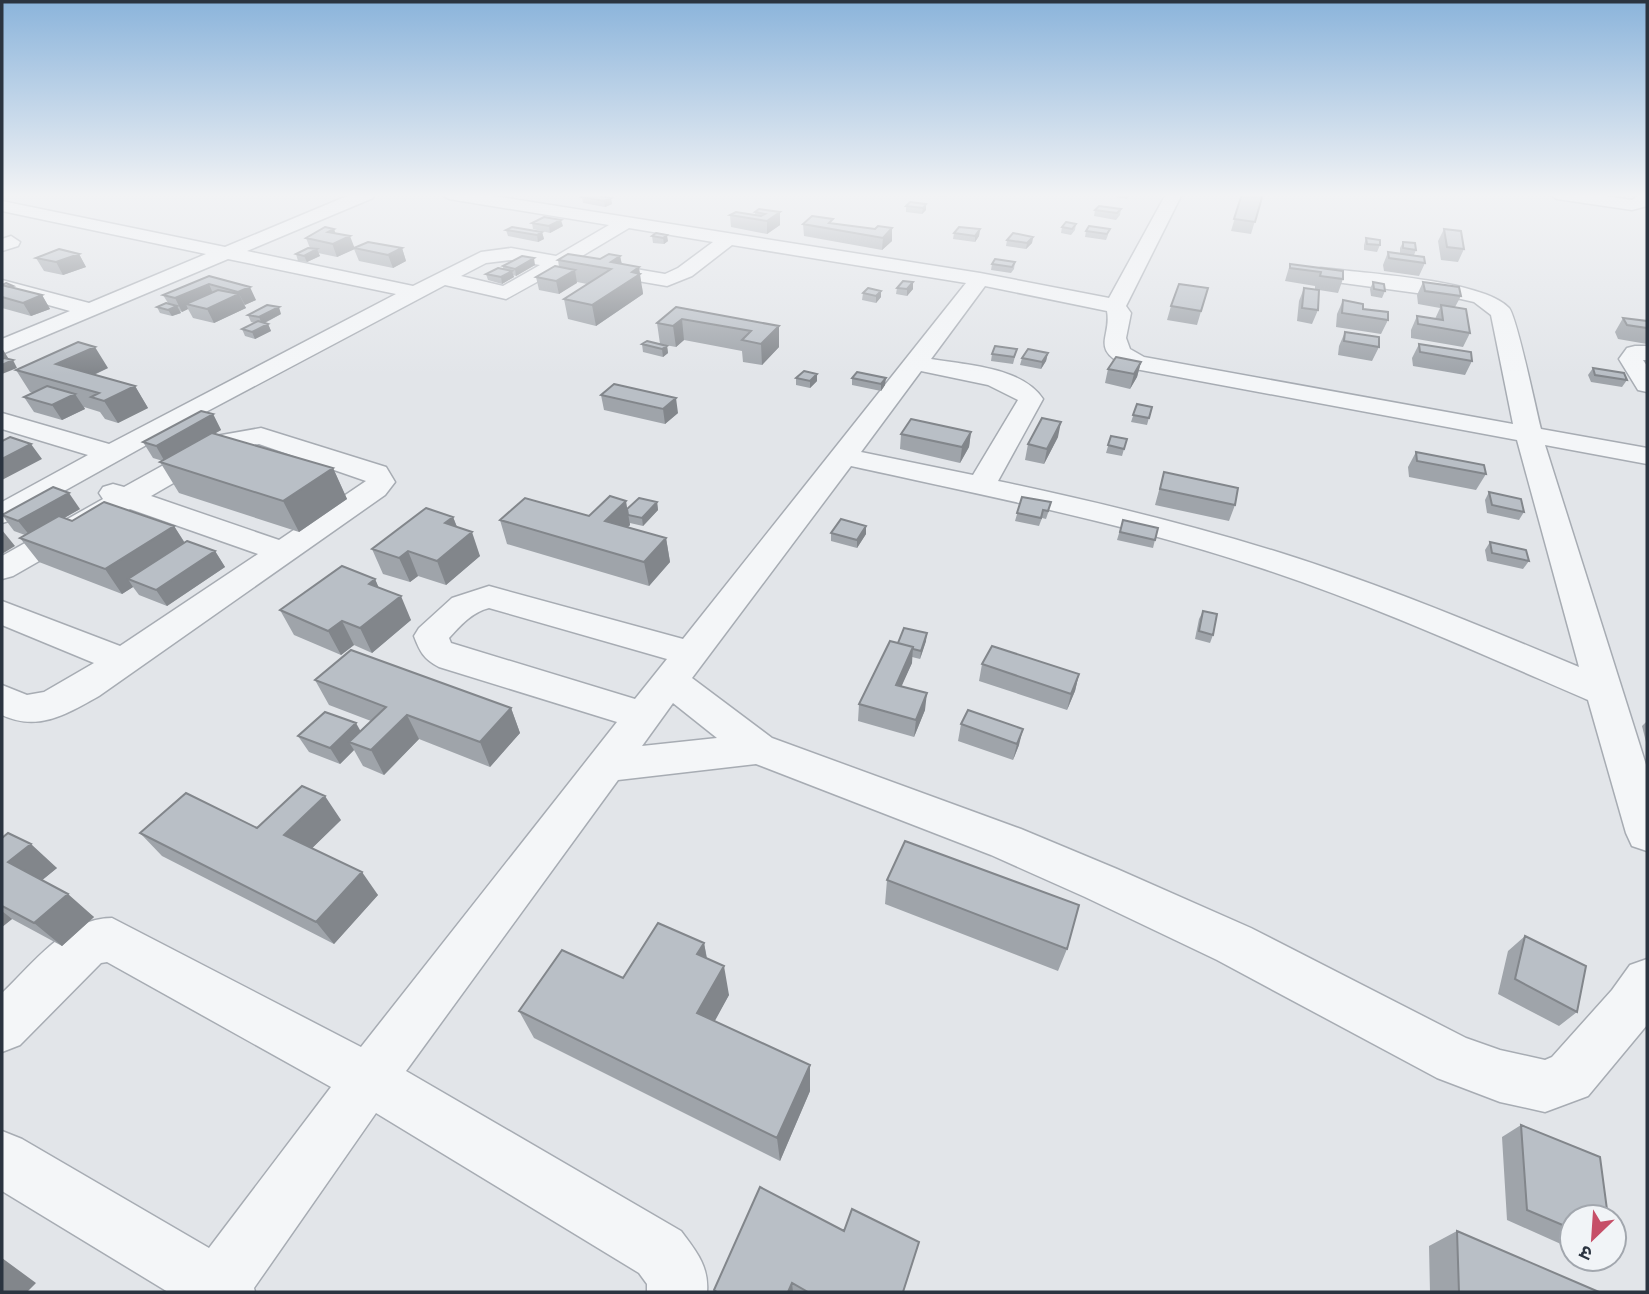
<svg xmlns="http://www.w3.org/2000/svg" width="1649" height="1294" viewBox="0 0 1649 1294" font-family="'Varela Round','Noto Sans Devanagari',sans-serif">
<rect width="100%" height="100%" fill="#e2e5e9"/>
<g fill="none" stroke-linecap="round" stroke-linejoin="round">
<defs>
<path id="minor" d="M352,194H375L373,198L247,251L413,286L481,252L511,248L556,256L609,225L449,199L441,194H481L980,273L1109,298L1166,194H1182L1126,306L1131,313L1126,338L1130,349L1144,357L1513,424L1491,315L1474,302L1461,299L1321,280L1314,278L1311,274L1314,270L1321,268C1362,273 1484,280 1509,308C1517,317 1536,410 1541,429L1647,448V464L1545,445L1647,768V851L1632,846L1626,833L1588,700C1479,653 1371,604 1258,567C1125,523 987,496 851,466L692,678L772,738L1021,829L1117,869L1251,928L1466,1038L1500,1050L1545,1060L1552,1057L1612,990L1630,965L1647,959V1025L1588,1096L1545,1112L1500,1102L1437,1078L1217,960L1085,897L991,855L756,764L618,780L406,1071L681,1231C696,1251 709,1266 707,1292H647V1284L639,1273L376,1113L254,1288L255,1292H168L2,1191V1131L22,1139L209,1248L331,1087L107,962L101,963L20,1045L2,1052V993C33,964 66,918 112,918L361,1047L617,722L439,667C424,659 420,652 414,636L419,628L452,598L489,586L683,639L966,283L732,245L692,276L667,286L562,268L506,299L445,285L202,414L12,520L2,523V502L88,455L2,429V413L109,444L396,294L228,259L2,354V339L70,311L2,292V280L89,303L206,254L2,211V201L225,247ZM629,228L713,242L678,268L665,274L577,259ZM511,260L540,265L503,286L461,276L486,263ZM985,286L1107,311C1112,338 1088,349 1130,368L1517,440L1579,667C1481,626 1382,585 1281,553C1188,524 1093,501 998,481L1043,399C1022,367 966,365 931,359ZM921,371L988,385L1018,400L973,475L861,452ZM489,608L667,659L635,699L451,643L449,638C460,626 472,612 489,608ZM673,703L717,738L642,746Z
M1549,194H1592L1632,200L1640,194H1647V206L1632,210L1557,199Z
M11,236L20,242L18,246L2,251V239Z
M1635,346H1647V360H1643L1647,366V392L1638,390L1619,359L1627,348Z
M261,428L386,467L395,482L385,495L99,696C67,714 38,732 2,715V685L27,695L44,692L94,663L2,625V601L120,646L258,554L130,509L13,576L2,579V556L103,499L99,493L103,487L113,484L124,487L216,436ZM259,444L366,481L279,540L151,496L234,448Z"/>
</defs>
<use href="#minor" stroke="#a7acb3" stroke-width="3"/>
<use href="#minor" fill="#f4f6f8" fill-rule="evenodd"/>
</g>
<path fill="#9fa4aa" d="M927,194H948L945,197Z
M1117,194H1130L1127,199L1116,197Z
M1242,194H1263L1251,234L1231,231Z
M582,197L611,198L612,204L605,207L583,203Z
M926,204V210L922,214L906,212V206Z
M1121,209L1120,215L1116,220L1094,216L1095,210Z
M755,212H780V225L767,234L731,227L730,215H755Z
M532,223L563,226L550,233L533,229Z
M833,223L892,241L882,250L804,236L803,224Z
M1076,224L1075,230L1071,235L1061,233L1062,227Z
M1089,226L1108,235L1106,240L1085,237L1086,231Z
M334,229L335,233L355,248H402L406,261L393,268L359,261L354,249L337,257L318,253L320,256L307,262L298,261L296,254L310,248L306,238Z
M980,229L979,236L975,242L953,239L954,233Z
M1444,229L1464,249L1458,262L1441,260L1438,241Z
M506,230L542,232L544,239L538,242L508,236Z
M656,233L668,241L664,244L653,243L652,236Z
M1033,237L1032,243L1026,249L1006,246L1007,240Z
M1366,238L1380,245L1377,252L1364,250V245Z
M1403,242L1416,250L1414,255L1425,263L1419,276L1384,271L1383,265L1388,252L1400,253V248Z
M79,254L86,267L63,275L44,271L36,258Z
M620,256L622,264L642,287L643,294L596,326L568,319L564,299L587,284L577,282L559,294L539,290L536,277L559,267L558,260L600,259Z
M1015,262L1014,269L1011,273L991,270L992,264Z
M1290,264L1343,279L1338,293L1319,290L1318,310L1312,324L1297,321L1299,301L1304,288L1315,289V286L1285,281Z
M535,265L516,276L513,275L514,277L502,284L488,280L486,274L503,269V266Z
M209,276L256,300L244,305L246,308L214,323L193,318L188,309L182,312L180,311L181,313L172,316L160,313L157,307L168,303L163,295Z
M913,282V289L907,296L896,294L897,288Z
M1373,282L1385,291L1382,298L1371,296L1370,289Z
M1423,282L1461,296L1455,307L1470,333L1463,347L1411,338V330L1417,316L1435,319L1440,308L1418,304L1417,295Z
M2,285L42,295L50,309L31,316L2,308Z
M1208,288L1197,325L1167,320L1171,306Z
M881,291V297L876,303L862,300L863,293Z
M1343,300L1388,320L1381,334L1336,327L1337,314Z
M676,307L755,322L779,347L762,365L743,362L742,351L684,340L676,347L660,344L657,323Z
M281,314L265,323L268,324L271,331L255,339L245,336L242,329L255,323L251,322L248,315Z
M1623,318L1647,321V344L1618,339L1615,332Z
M1345,332L1379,347L1372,361L1338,355L1339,346Z
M642,344L667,346L668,353L663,357L643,352Z
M1419,344L1472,361L1465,375L1413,366L1412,358Z
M1017,349L1013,364L991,361L992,354Z
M1048,353L1046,361L1041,369L1020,365L1022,358Z
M1141,362L1137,377L1130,389L1105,383L1108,369Z
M108,368L94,375L135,386L148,408L118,423L105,419L100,412L84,407L85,409L62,420L34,412L24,397L33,393L30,392L16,370Z
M1593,368L1627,380L1622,387L1591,382L1588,375Z
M857,372L885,385L881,391L852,385V378Z
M817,374V381L810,388L796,385V378Z
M601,395L678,413L665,424L604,410Z
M1137,404L1152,407L1147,425L1131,422Z
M213,414L221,430L214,434L333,468L347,499L299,532L179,493L160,462L163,461L153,458L143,442Z
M971,432L969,447L960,463L900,449L901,434Z
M1111,436L1127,439L1122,456L1106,453Z
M1058,437L1044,464L1025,460L1028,444Z
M1416,452L1486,474L1476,490L1409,477L1408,467Z
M1164,472L1235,505L1229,521L1155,505Z
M1489,492L1524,512L1519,520L1487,513L1485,500Z
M1022,497L1049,510L1046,519L1042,518L1039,526L1015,521Z
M657,502L658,510L643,526L630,523V525L628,527L666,538L670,562L649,586L507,544L500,520L589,516Z
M80,509L64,518L72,521L174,526L185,543L215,551L225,567L167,606L139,595L133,587L122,594L39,562L20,538L25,535L14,531L2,515Z
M453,517L457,527L480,556L446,585L418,576L410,582L383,574L372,549Z
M1123,520L1155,540L1153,548L1117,540Z
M831,533L866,534L857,548L831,541Z
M1490,542L1529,561L1523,569L1487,561L1485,550Z
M375,579L378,587L411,620L372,653L354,645L341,655L294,635L280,610Z
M1203,611L1213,635L1210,643L1195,639L1199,619Z
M926,641L920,659L912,657V663L901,686L925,710L914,737L858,721L859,704L898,643Z
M982,664L1079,674L1075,691L1067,710L979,681Z
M315,680L511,708L520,733L490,767L419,739L384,775L363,766L354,750L340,764L309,752L298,736L360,731L371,721L329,705Z
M968,710L1019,745L1013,760L958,741L961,724Z
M1647,721V746L1642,726Z
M341,820L312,848L378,895L334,944L162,856L140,833L257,828Z
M2,838L57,868L42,880L94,917L62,946L12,919L2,927Z
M887,880L1067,949L1058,971L885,904Z
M1525,936L1577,1012L1559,1026L1498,994L1508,951Z
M704,943L707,958L729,995L714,1021L810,1091L780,1161L534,1038L519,1011L623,978Z
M1521,1125L1572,1217V1249L1507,1220L1502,1137Z
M844,1231L904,1292H714V1290Z
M1457,1231L1599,1292H1430L1429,1246Z"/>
<path fill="#82868b" d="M611,198L612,204L605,207L604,201Z
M926,204V210L922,214L923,208Z
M780,212V225L767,234V221Z
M561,220L563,226L550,233L549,226Z
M892,228V241L882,250L883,238Z
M334,229L338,241L350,236L355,249L337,257L328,232Z
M980,229L979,236L975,242V236Z
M542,232L544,239L538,242L537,235Z
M667,235L668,241L664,244L663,238Z
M1033,237L1032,243L1026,249L1027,243Z
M402,248L406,261L393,268L388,255Z
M317,249L320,256L307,262L304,256Z
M79,254L86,267L63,275L56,262Z
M620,256L624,276L611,262Z
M534,258L535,265L516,276L515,269Z
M639,267L643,294L596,326L592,305L632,272Z
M575,270L577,283L559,294L556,281Z
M512,271L514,277L502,284L501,277Z
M913,282V289L907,296V289Z
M209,284L215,298L186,304L188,309L182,312L175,298Z
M250,287L256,300L245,305L238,292Z
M881,291V297L876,303V296Z
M239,294L246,308L214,323L207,309Z
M42,295L50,309L31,316L23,303Z
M177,306L181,313L172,316L168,310Z
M279,307L281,314L262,324L259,317Z
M682,319L684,340L676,347L673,326Z
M268,324L271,331L255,339L252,332Z
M779,326V347L762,365L761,344Z
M667,346L668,353L663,357L662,349Z
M95,347L108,368L71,385L56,364Z
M2,348L10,361L13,360L17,368L2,374Z
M1048,353L1046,361L1041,369L1042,362Z
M1141,362L1137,377L1130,389L1134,374Z
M817,374V381L810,388V381Z
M886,378L885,385L881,391V384Z
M135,386L148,408L118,423L104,401Z
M75,394L85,409L62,420L52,405Z
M676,398L678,413L665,424L663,409Z
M213,414L221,430L165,462L156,446Z
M1061,422L1058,437L1044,464L1047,449Z
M971,432L969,447L960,463L962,447Z
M31,444L42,459L2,480V459Z
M333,468L347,499L299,532L283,501Z
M69,493L80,509L31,537L18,521Z
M626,501L630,525L610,545L605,521Z
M657,502L658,510L643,526L642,518Z
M453,517L462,540L472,532L480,556L446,585L437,561L445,523Z
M174,526L189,550L128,579L133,587L122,594L105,569Z
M866,526V534L857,548V540Z
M2,530L15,546L2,554Z
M666,538L670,562L649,586L644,562Z
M215,551L225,567L167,606L156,590Z
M408,551L418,576L410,582L399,558Z
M375,579L386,604L369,584Z
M401,596L411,620L372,653L360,628Z
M342,621L354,645L341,655L328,631Z
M927,633L926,641L920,659L921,651Z
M913,647L912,663L895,701L896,685Z
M1079,674L1075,691L1067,710L1071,694Z
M927,693L925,710L914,737L916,720Z
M511,708L520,733L490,767L480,742Z
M407,715L419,739L384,775L371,750Z
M356,723L365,739L349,742L354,750L340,764L330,748Z
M1023,729L1019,745L1013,760L1017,744Z
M325,796L341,820L301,859L284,835Z
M31,844L57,868L35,886L8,862Z
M362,872L378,895L334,944L316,922Z
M68,894L94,917L62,946L34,923Z
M2,911L12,919L2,927Z
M704,943L709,972L697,954Z
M724,966L729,995L704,1041L697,1013Z
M810,1065V1091L780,1161L777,1138Z
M2,1258L36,1283L27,1292H2Z
M792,1283L793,1292H788Z"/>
<path fill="#b9bfc6" stroke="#82868b" stroke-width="2" d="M587,194H593L611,198L604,201L582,197Z
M1242,194H1263L1255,222L1234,219Z
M910,202L926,204L923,208L906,206Z
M1099,206L1121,209L1117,213L1095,210Z
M759,209L780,212L767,221L730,215L736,212L761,216L765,214L755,212Z
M812,216L833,219L829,223L875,229L878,226L892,228L883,238L803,224Z
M544,217L561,220L549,226L532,223Z
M1066,222L1076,224L1072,229L1062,227Z
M1089,226L1110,229L1107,234L1086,231Z
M325,227L334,229L328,232L350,236L333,244L306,238Z
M512,227L542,232L537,235L506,230Z
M959,227L980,229L975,236L954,233Z
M1444,229L1461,231L1464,249L1447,247Z
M656,233L667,235L663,238L652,236Z
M1013,233L1033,237L1027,243L1007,240Z
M1366,238L1380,240V245L1367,244Z
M368,242L402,248L388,255L354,248Z
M1403,242L1415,243L1416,250L1403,248Z
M308,248L317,249L304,256L296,254Z
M59,249L79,254L56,262L36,258Z
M1388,252L1424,257L1425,263L1389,258Z
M568,254L600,259L609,254L620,256L611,262L639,267L632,272L640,274L592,305L564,299L611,269L558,260Z
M522,256L534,258L515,269L503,266Z
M995,259L1015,262L1012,267L992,264Z
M1290,264L1343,271V279L1320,276L1321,272L1290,268Z
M555,266L575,270L556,281L536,277Z
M498,268L512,271L501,277L486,274Z
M209,276L250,287L238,292L209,284L175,298L163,295Z
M903,281L913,282L907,289L897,288Z
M1373,282L1384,284L1385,291L1374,289Z
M1423,282L1459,287L1461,296L1425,291Z
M6,283L13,286L9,287L2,285Z
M1179,284L1208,288L1201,311L1171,306Z
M2,285L42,295L23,303L2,297Z
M868,288L881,291L876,296L863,293Z
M1304,288L1319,290L1318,310L1302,308Z
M218,290L239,294L207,309L186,304Z
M1343,300L1363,304V309L1388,312V320L1342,313Z
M166,303L177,306L168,310L157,307Z
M267,305L279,307L259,317L248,315Z
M1441,305L1466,309L1470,333L1418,324L1417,316L1443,320Z
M676,307L779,326L761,344L742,340L751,331L682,319L673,326L657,323Z
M1623,318L1647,321V328L1627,325Z
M258,321L268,324L252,332L242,329Z
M1345,332L1379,337V347L1344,341Z
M647,341L667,346L662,349L642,344Z
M78,342L95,347L56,364L135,386L104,401L91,397L99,393L16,370Z
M1419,344L1471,352L1472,361L1420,352Z
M995,346L1017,349L1014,357L992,354Z
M1028,349L1048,353L1042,362L1022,358Z
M1116,357L1141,362L1134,374L1108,369Z
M4,358L13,360L2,365V359Z
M1593,368L1624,373L1627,380L1595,375Z
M804,371L817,374L810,381L796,378Z
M857,372L886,378L881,384L852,378Z
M614,384L676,398L663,409L601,395Z
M47,386L75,394L52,405L24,397Z
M1137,404L1152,407L1149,418L1133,415Z
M201,411L213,414L156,446L143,442Z
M1042,418L1061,422L1047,449L1028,444Z
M911,419L971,432L962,447L901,434Z
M212,433L333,468L283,501L160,462Z
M1111,436L1127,439L1124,449L1108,445Z
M10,437L31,444L2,459V441Z
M1416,452L1484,465L1486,474L1417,461Z
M1164,472L1238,488L1235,505L1160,489Z
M53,487L69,493L18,521L2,515Z
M1489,492L1521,499L1524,512L1492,505Z
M610,496L626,501L605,521L666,538L644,562L500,520L525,498L589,516Z
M1022,497L1051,502L1048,511L1043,510L1041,518L1017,513Z
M639,498L657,502L642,518L628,515L627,509Z
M104,502L174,526L105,569L20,538L59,516L72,521Z
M426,508L453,517L445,523L472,532L437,561L408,551L399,558L372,549Z
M841,519L866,526L857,540L831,533Z
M1123,520L1158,528L1155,540L1120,532Z
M187,541L215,551L156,590L128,579Z
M1490,542L1526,550L1529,561L1492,553Z
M342,566L375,579L369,584L401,596L360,628L342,621L328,631L280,610Z
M1203,611L1217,614L1213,635L1199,631Z
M904,628L927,633L921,651L913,649V647L898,643Z
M890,641L913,647L896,685L927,693L916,720L859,704Z
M992,646L1079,674L1071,694L982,664Z
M351,650L511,708L480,742L407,715L371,750L349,742L386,707L315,680Z
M968,710L1023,729L1017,744L961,724Z
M325,712L356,723L330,748L298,736Z
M302,786L325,796L284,835L362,872L316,922L140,833L186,793L257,828Z
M8,833L31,844L8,862L68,894L34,923L2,906V838Z
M905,841L1079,905L1067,949L887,880Z
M658,923L704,943L697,954L724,966L697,1013L810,1065L777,1138L519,1011L562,950L623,978Z
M1525,936L1586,966L1577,1012L1515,979Z
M1521,1125L1600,1157L1608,1217H1572V1229L1527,1210Z
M760,1187L844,1231L852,1209L919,1242L903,1292H808L792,1283L788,1292H717L714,1290Z
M1457,1231L1599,1292H1459Z"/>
<linearGradient id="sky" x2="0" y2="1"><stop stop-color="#8bb4db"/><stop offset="0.52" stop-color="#f2f3f5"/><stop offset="1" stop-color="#f2f3f5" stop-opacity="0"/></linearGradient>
<rect width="1649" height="375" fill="url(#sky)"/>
<rect width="1649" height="1294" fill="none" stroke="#2b3440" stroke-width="7"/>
<g transform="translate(1593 1238) rotate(205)"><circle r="33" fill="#f1f4f7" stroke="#a2a7ae" stroke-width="2"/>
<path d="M0-5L12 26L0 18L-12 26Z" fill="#c64f68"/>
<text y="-10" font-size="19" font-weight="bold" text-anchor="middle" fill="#2b3440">उ</text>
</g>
</svg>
